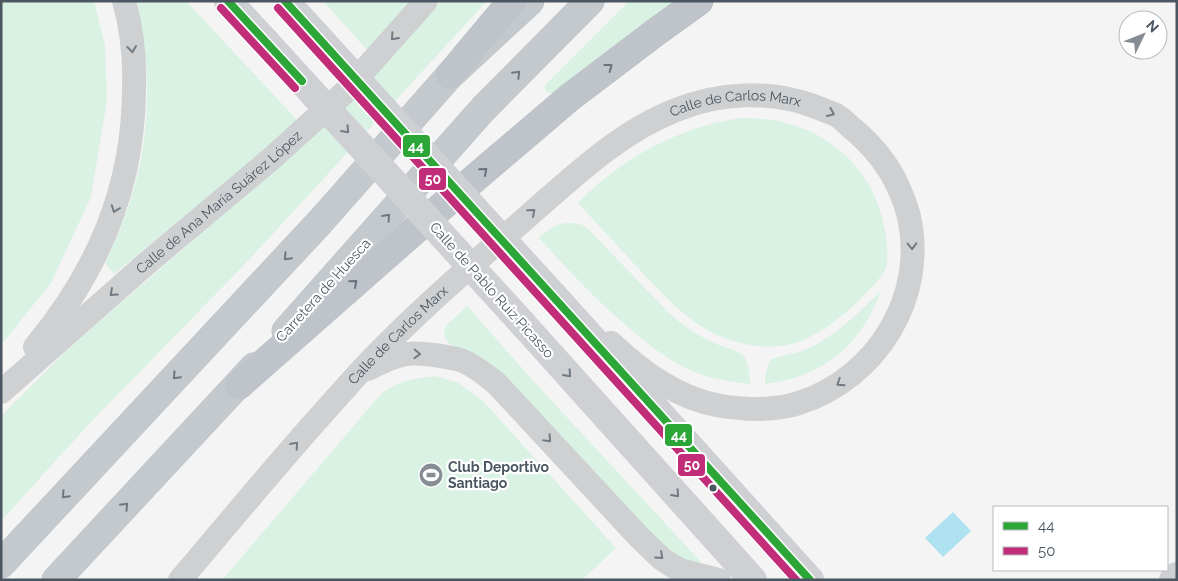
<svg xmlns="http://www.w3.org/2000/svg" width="1178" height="581" viewBox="0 0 1178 581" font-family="Raleway,sans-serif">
<rect width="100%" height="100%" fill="#f4f4f4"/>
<path fill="#d9f2e3" d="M1,1H94L105,45L107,101L91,197L51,283L1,345Z
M137,1H186L298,121L244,168L198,205L114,274L105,263C148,176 157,96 137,1Z
M323,1H412L368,51Z
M441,1H487L245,264L88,425L1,521V416L69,348L302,146L397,50Z
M629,1H675L552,93H548L545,89V85Z
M741,118C810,116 871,157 884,226C887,238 889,255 886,267C884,275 871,288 865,294C848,313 817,338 791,344C767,350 739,345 717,335C685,320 662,293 637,267C618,246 598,225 578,203C622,158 678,127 741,118Z
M572,223L583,225L589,230L668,312C683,327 702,338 721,346C729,349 741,350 745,358C749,366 749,375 751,384C728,382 706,378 685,368C664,357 646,343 629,328C596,300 568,270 539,238C548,229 558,222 572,223Z
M881,291C860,346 825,376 765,384V376L770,360C781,355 795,354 807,349C836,336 859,312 881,291Z
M467,306L537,385L701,562L699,564L680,559L662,547L498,370C490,363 482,357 472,352C465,349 456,348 450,344C444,339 443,331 446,326Z
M435,376L459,383L483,401L616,548L582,580H222L381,394C400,380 413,379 435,376Z"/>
<path fill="#aee2f0" d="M953,512L971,531L943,557L925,538Z"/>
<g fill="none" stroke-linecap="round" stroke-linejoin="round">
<defs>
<path id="trunk" d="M286,331L483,109L590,1
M1,564L320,222L450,75L530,1
M56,580L254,367"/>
<path id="motorway" d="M450,75L512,1
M239,385L447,202L569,98L656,32L699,1"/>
</defs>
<use href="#trunk" stroke="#b9bec3" stroke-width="29"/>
<use href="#motorway" stroke="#b9bec3" stroke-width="29"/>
<g stroke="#ced0d2" stroke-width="24">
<path d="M35,347C98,271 134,187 134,88C135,59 132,29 124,1"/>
<path d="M368,369C380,363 394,355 408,354C420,352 452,357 463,361C475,366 486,375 496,383L639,537L662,559L671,565L680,570L719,580"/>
<path id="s1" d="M1,392L146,264L271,159L344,93L426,1"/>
<path id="s2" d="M180,580C225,527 269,474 315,422C336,399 356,375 378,353C425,305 475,262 526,218C572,178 619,132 676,110C720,92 772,90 816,107C823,110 830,112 836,115C838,116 846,122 847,124C866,139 882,156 894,178C900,190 906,204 909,217C927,298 876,378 799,403C774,411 747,410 721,406C678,399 642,372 611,343"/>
</g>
<path stroke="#ced0d4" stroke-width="28" d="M228,1L266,42
M553,295L810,580
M523,324L753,580
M1173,580L1177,576"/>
<use href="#trunk" stroke="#c4c9cd" stroke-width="28"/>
<use href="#motorway" stroke="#bec4c9" stroke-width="28"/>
<path stroke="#ced0d4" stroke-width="28" d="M297,14L553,295
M266,42L523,324"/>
<defs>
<path id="bus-1" d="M228,1L302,81
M285,1L810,580"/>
<path id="bus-2" d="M221,8L295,88
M278,8L796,580"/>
</defs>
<use href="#bus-1" stroke="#fff" stroke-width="11"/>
<use href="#bus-2" stroke="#fff" stroke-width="11"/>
<use href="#bus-1" stroke="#2ca737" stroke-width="8"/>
<use href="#bus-2" stroke="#c12d78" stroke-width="8"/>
</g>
<defs><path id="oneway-chevron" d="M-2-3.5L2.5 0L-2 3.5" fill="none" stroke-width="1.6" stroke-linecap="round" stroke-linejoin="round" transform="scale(1.25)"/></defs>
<g stroke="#727b83">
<use href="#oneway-chevron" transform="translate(394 37) rotate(132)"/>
<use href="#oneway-chevron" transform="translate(132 49) rotate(84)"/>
<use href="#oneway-chevron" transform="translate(831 113) rotate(24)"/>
<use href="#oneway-chevron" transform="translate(115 209) rotate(110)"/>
<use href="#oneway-chevron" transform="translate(532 212) rotate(-41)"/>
<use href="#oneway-chevron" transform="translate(912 246) rotate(89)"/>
<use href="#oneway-chevron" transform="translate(113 293) rotate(138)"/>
<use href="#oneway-chevron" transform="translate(417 354) rotate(3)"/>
<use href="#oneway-chevron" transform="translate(840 383) rotate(147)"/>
<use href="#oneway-chevron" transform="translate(548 439) rotate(47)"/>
<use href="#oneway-chevron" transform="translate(295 445) rotate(-49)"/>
<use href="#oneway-chevron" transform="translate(660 556) rotate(42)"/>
</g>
<g stroke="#67727b">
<use href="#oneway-chevron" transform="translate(609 67) rotate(-37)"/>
<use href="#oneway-chevron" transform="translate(484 171) rotate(-41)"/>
<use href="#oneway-chevron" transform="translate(354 283) rotate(-41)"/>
</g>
<g stroke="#6f7881">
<use href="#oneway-chevron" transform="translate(517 74) rotate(-45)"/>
<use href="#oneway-chevron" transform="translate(387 217) rotate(-48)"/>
<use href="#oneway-chevron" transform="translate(287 257) rotate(133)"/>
<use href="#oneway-chevron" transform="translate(176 376) rotate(133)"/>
<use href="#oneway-chevron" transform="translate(65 495) rotate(133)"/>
<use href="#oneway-chevron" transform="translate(125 506) rotate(-47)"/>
</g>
<g stroke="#727b84">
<use href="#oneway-chevron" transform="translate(346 130) rotate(48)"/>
<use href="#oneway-chevron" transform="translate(568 374) rotate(48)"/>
<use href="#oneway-chevron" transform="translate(676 494) rotate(48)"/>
</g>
<defs>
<symbol id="stadium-disc" viewBox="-11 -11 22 22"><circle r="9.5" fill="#868d94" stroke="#fff"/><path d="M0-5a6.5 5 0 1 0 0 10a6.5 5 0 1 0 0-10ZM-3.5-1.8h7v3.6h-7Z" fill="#fff"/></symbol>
</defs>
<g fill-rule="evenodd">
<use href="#stadium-disc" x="417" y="461" width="28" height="28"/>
</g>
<circle fill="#4a5661" stroke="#fff" stroke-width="2" cx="713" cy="488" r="4.5"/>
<g text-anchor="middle" stroke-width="4.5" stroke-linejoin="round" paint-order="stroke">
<g font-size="14" fill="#4a5661" stroke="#fff">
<text dy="5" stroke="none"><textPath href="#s2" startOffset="748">Calle de Carlos Marx</textPath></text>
<text dy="5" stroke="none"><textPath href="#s1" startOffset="289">Calle de Ana María Suárez López</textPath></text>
<text transform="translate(323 290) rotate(-48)" y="5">Carretera de Huesca</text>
<text transform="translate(492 290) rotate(48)" y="5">Calle de Pablo Ruiz Picasso</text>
<text dy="5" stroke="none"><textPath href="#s2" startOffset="328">Calle de Carlos Marx</textPath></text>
</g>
<g font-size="14" font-weight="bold" fill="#4a5661" stroke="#fff" text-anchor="start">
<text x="448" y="472">Club Deportivo<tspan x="448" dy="16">Santiago</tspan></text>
</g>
</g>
<g stroke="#fff" stroke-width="2">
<rect x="402" y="134" width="29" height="24" rx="5" fill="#2ca737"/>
<rect x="418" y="167" width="29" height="24" rx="5" fill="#c12d78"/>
<rect x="664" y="423" width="29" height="24" rx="5" fill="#2ca737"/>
<rect x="677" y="453" width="29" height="24" rx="5" fill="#c12d78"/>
</g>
<g font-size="14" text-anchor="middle" font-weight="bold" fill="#fff">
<text x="416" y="151">44</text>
<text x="433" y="184">50</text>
<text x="679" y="440">44</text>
<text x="692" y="470">50</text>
</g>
<rect width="1178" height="581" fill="none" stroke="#4a5661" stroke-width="5"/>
<rect x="993" y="506" width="175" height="65" fill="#ffffff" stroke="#b7bbc0"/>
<rect x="1003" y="522" width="25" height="8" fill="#2ca737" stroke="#b7bbc0"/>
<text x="1038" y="531" font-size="15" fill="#4a5661">44</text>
<rect x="1003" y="547" width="25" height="8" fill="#c12d78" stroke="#b7bbc0"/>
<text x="1038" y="556" font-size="15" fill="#4a5661">50</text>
<g transform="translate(1143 35) rotate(47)"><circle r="24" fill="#ffffff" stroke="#b7bbc0"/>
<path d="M0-4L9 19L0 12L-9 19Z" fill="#868d94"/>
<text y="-8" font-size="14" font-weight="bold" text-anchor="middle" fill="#4a5661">N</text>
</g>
</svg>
